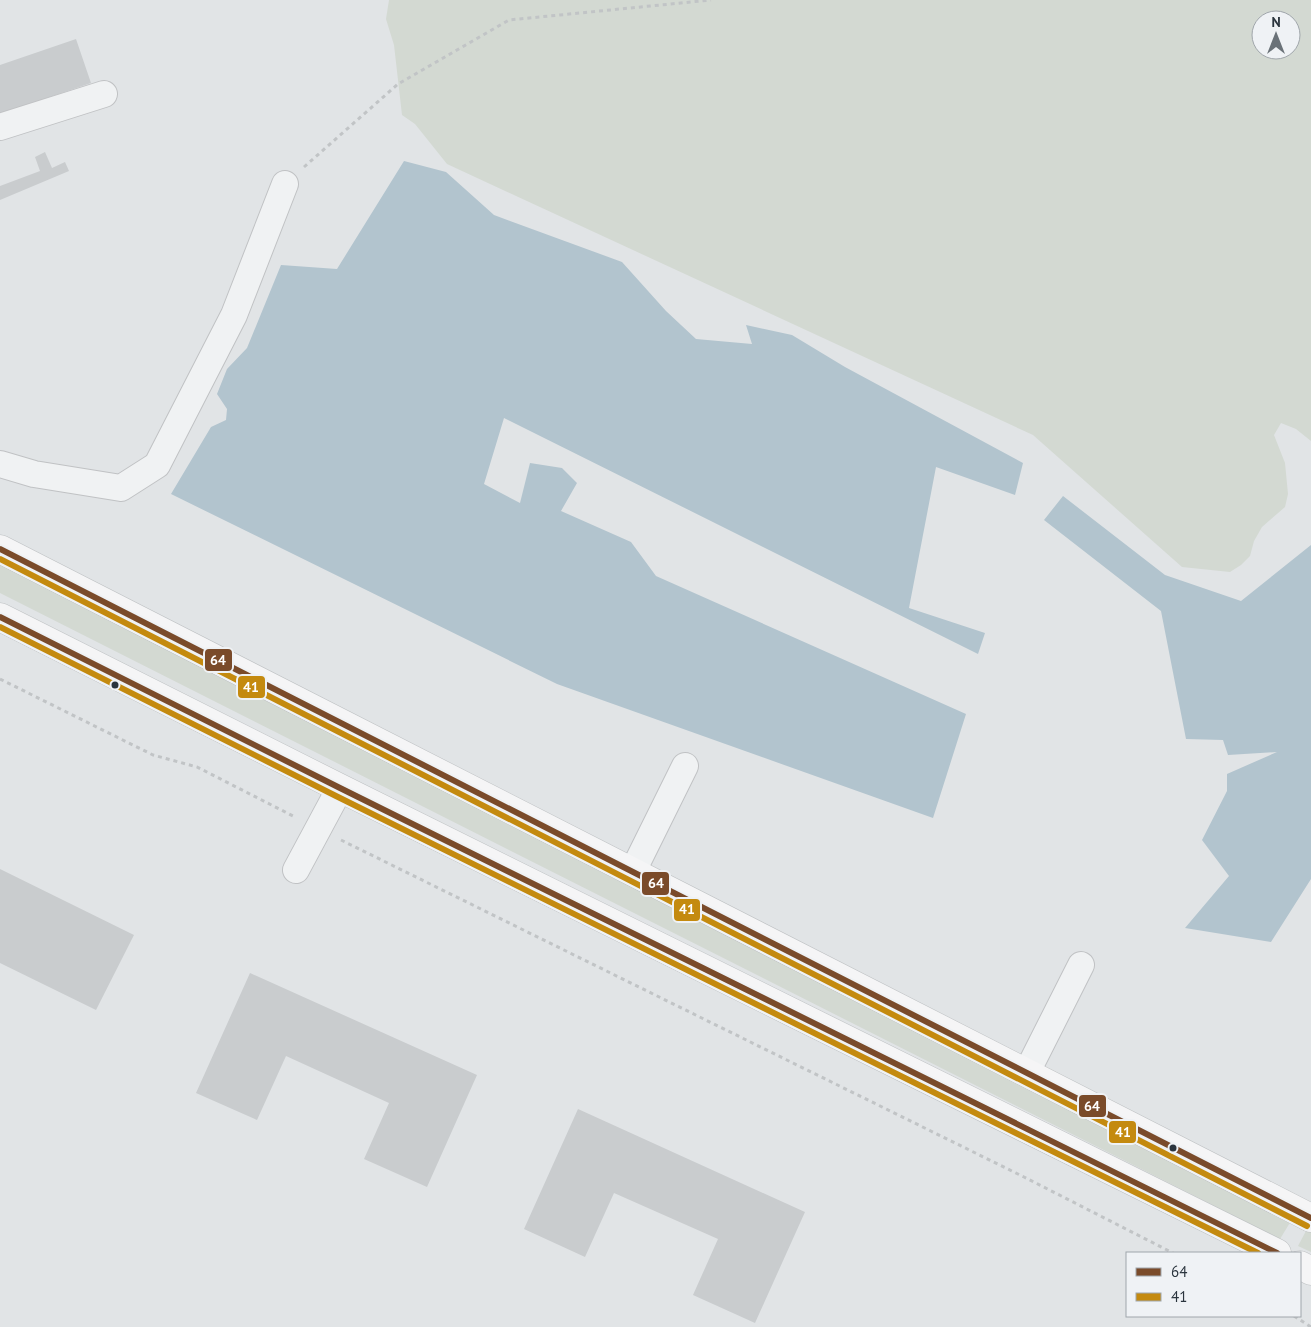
<svg xmlns="http://www.w3.org/2000/svg" width="1311" height="1327" viewBox="0 0 1311 1327" font-family="'PT Sans',sans-serif">
<rect width="100%" height="100%" fill="#e1e4e6"/>
<path fill="#d3d9d2" fill-rule="evenodd" d="M389,0H1311V441L1296,429L1281,423L1274,435L1285,463L1288,494L1285,507L1262,527L1254,541L1250,556L1241,565L1230,572L1182,567L1033,435L447,164L415,124L402,115L394,45L386,19ZM1261,20H1291V50H1261Z
M0,562L1291,1221L1280,1239L0,593Z
M1307,1229L1311,1231V1252L1298,1246Z"/>
<path fill="#b2c4ce" d="M404,161L446,172L494,215L622,262L666,311L696,339L752,344L746,325L792,335L845,367L1023,463L1015,495L936,467L909,608L985,633L978,654L504,418L484,484L520,503L530,463L562,468L577,483L561,511L631,542L656,576L966,714L933,818L557,684L171,494L211,427L226,420L227,409L217,394L227,369L247,348L281,265L337,269Z
M1063,496L1165,575L1241,601L1311,545V879L1271,942L1185,928L1229,876L1202,840L1227,791V774L1277,752L1228,755L1223,740L1186,739L1161,611L1044,520Z"/>
<path fill="#c9ccce" d="M76,39L91,83L0,114V65Z
M45,152L52,168L65,162L69,171L0,200V186L40,171L35,157Z
M0,869L134,935L96,1010L0,963Z
M250,973L477,1075L427,1187L364,1159L389,1103L286,1056L257,1120L196,1093Z
M578,1109L805,1212L755,1323L693,1295L718,1239L614,1193L585,1257L524,1229Z"/>
<g fill="none" stroke-linecap="round" stroke-linejoin="round">
<defs>
<path id="minor" d="M0,127L104,94
M0,464L34,474L121,488L157,465L234,315L285,184
M296,870L340,788
M633,871L685,766
M1027,1072L1081,965"/>
<path id="major" d="M0,549L1311,1218
M0,617L340,788L1277,1253
M1300,1265L1311,1271"/>
</defs>
<use href="#minor" stroke="#c0c2c4" stroke-width="28"/>
<use href="#major" stroke="#bec1c3" stroke-width="29"/>
<path stroke="#c1c4c6" stroke-width="3" stroke-dasharray="4 4" stroke-linecap="butt" d="M304,167L398,84L509,20L711,0
M0,679L153,755L197,767L295,817
M341,840L1024,1177L1173,1253
M1294,1316L1311,1327"/>
<use href="#minor" stroke="#f0f2f3" stroke-width="26"/>
<use href="#major" stroke="#f5f5f6" stroke-width="28"/>
<defs>
<path id="bus-1" d="M0,549L1311,1218
M0,617L340,788L1277,1253"/>
<path id="bus-2" d="M0,559L1307,1226
M0,627L336,796L1258,1253"/>
</defs>
<use href="#bus-1" stroke="#eff2f5" stroke-width="10"/>
<use href="#bus-2" stroke="#eff2f5" stroke-width="10"/>
<use href="#bus-1" stroke="#7a4b2a" stroke-width="6"/>
<use href="#bus-2" stroke="#c48a0f" stroke-width="6"/>
</g>
<g fill="#2a343d" stroke="#eff2f5" stroke-width="2">
<circle cx="115" cy="685" r="4.5"/>
<circle cx="1173" cy="1148" r="4.5"/>
</g>
<g stroke="#eff2f5" stroke-width="2">
<rect x="204" y="648" width="29" height="24" rx="5" fill="#7a4b2a"/>
<rect x="237" y="675" width="29" height="24" rx="5" fill="#c48a0f"/>
<rect x="641" y="871" width="29" height="25" rx="5" fill="#7a4b2a"/>
<rect x="673" y="898" width="28" height="24" rx="5" fill="#c48a0f"/>
<rect x="1078" y="1094" width="29" height="24" rx="5" fill="#7a4b2a"/>
<rect x="1108" y="1120" width="29" height="24" rx="5" fill="#c48a0f"/>
</g>
<g font-size="14" text-anchor="middle" font-weight="bold" fill="#fff">
<text x="218" y="665">64</text>
<text x="251" y="692">41</text>
<text x="656" y="888">64</text>
<text x="687" y="914">41</text>
<text x="1092" y="1111">64</text>
<text x="1123" y="1137">41</text>
</g>
<rect x="1126" y="1252" width="175" height="65" fill="#eff2f5" stroke="#a0a6ab"/>
<rect x="1136" y="1268" width="25" height="8" fill="#7a4b2a" stroke="#a0a6ab"/>
<text x="1171" y="1277" font-size="15" fill="#2a343d">64</text>
<rect x="1136" y="1293" width="25" height="8" fill="#c48a0f" stroke="#a0a6ab"/>
<text x="1171" y="1302" font-size="15" fill="#2a343d">41</text>
<g transform="translate(1276 35)"><circle r="24" fill="#eff2f5" stroke="#a0a6ab"/>
<path d="M0-4L9 19L0 12L-9 19Z" fill="#6a7278"/>
<text y="-8" font-size="14" font-weight="bold" text-anchor="middle" fill="#2a343d">N</text>
</g>
</svg>
